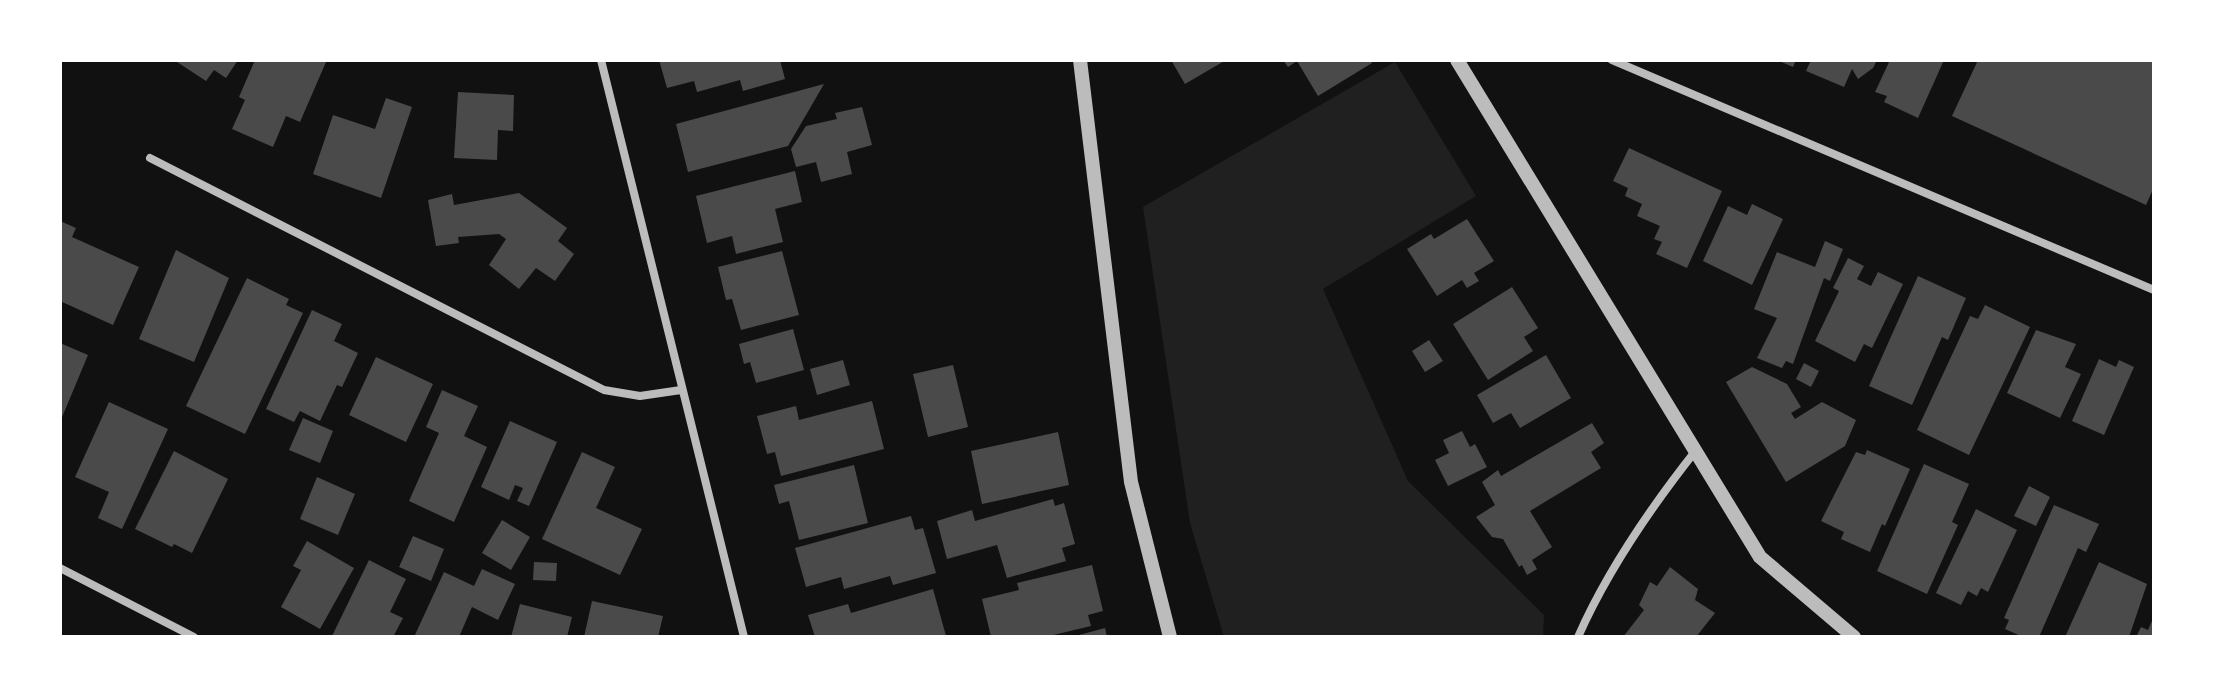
<svg xmlns="http://www.w3.org/2000/svg" width="2214" height="697" viewBox="0 0 2214 697" font-family="'Alegreya Sans',sans-serif">
<rect width="100%" height="100%" fill="#111"/>
<path fill="#202020" d="M1395,62L1476,196L1323,289L1408,481L1544,615L1543,637H1224L1190,523L1143,207Z"/>
<path fill="#4a4a4a" d="M174,60H238L226,78L214,70L206,81Z
M255,60L326,62L300,122L286,116L273,147L232,129L245,100L239,97Z
M659,60H780L785,79L743,91L740,80L697,92L694,81L667,88Z
M1171,60H1226L1185,84Z
M1283,60H1371L1372,63L1318,96L1297,61L1288,67Z
M1777,60H1796L1793,67Z
M1811,60H1877L1873,68L1858,79L1852,69L1844,87L1806,71Z
M1890,60H1944L1918,118L1884,102L1887,96L1875,92Z
M1978,60H2154V187L2146,205L1952,116Z
M824,84L788,146L688,172L676,124Z
M458,92L514,95L513,131L498,130L497,160L454,158Z
M386,98L412,107L381,198L313,174L333,115L375,129Z
M862,107L872,145L847,152L852,174L821,182L816,162L796,167L791,149L806,126L837,119L835,113Z
M1629,148L1722,191L1687,268L1656,254L1662,242L1654,239L1660,226L1637,216L1642,204L1625,196L1628,188L1613,181Z
M795,171L802,202L775,209L783,242L736,254L732,236L707,243L696,196Z
M519,193L567,228L558,241L574,254L555,281L536,268L519,289L489,265L506,239L499,234L458,237L459,243L436,246L428,200L452,194L454,205Z
M1752,204L1783,219L1752,285L1703,261L1728,206L1747,215Z
M1467,219L1494,261L1474,273L1479,281L1467,288L1462,280L1437,296L1407,249L1431,234L1434,239Z
M60,221L76,228L72,237L139,267L113,325L60,301Z
M1825,241L1843,249L1830,281L1824,278L1793,364L1786,361L1782,368L1757,358L1777,318L1754,309L1777,252L1815,267Z
M176,250L229,278L194,362L139,339Z
M782,251L799,315L741,330L732,299L726,300L718,267Z
M1848,258L1864,266L1857,279L1871,286L1878,272L1903,284L1872,348L1864,344L1855,362L1815,341L1839,291L1833,288Z
M1918,276L1966,298L1948,340L1942,337L1912,405L1869,386Z
M247,278L289,299L286,305L303,313L245,434L186,406Z
M1512,287L1538,328L1524,337L1533,351L1488,380L1453,324Z
M1985,305L2030,327L1969,455L1917,430L1970,316L1978,319Z
M312,310L342,324L334,341L358,353L342,387L337,385L320,421L300,411L294,422L266,409Z
M793,329L804,370L756,383L750,362L744,364L739,344Z
M2036,330L2076,344L2065,367L2081,374L2060,418L2007,393Z
M1429,340L1443,361L1425,372L1412,351Z
M60,343L88,355L60,422Z
M1546,355L1571,398L1520,428L1511,413L1493,423L1477,395Z
M376,357L433,384L406,442L349,415Z
M2099,359L2116,367L2119,360L2134,367L2104,435L2072,421Z
M843,360L850,385L817,395L810,369Z
M1804,363L1819,371L1811,387L1796,379Z
M953,365L968,427L928,437L913,374Z
M1752,367L1787,384L1801,407L1791,413L1795,419L1822,402L1856,420L1845,446L1786,482L1726,382Z
M442,390L478,406L464,436L487,447L454,522L409,501L439,433L426,427Z
M872,401L884,449L781,476L775,452L767,454L757,416L796,406L799,420Z
M109,402L168,429L122,529L98,518L109,492L75,477Z
M303,418L333,431L320,463L289,450Z
M510,421L557,442L529,506L517,501L523,488L515,485L509,500L481,487Z
M1592,423L1604,443L1591,452L1601,468L1530,511L1552,547L1532,560L1537,569L1527,575L1522,565L1519,567L1503,539L1492,537L1476,517L1495,505L1482,482L1498,470L1501,476Z
M1462,431L1470,447L1475,444L1487,467L1448,486L1435,460L1449,453L1443,440Z
M1058,432L1069,485L982,504L971,451Z
M1867,450L1910,469L1885,526L1882,524L1870,552L1841,539L1844,532L1821,521L1856,452L1865,455Z
M174,451L228,479L192,553L174,544L172,547L135,529Z
M582,452L615,467L596,508L642,529L620,575L542,539Z
M1924,464L1969,484L1952,522L1958,525L1927,594L1877,571Z
M854,465L868,523L799,540L789,501L779,504L774,485Z
M317,477L355,494L338,535L300,519Z
M2029,486L2050,497L2036,526L2014,516Z
M1053,499L1055,506L1064,503L1075,544L1062,548L1066,561L1007,578L997,545L947,559L937,521L972,510L975,521Z
M2054,505L2099,524L2086,552L2078,548L2039,637H2023L2005,629L2009,620L2004,618Z
M1976,509L2017,530L1988,592L1981,588L1977,596L1968,591L1961,605L1936,593Z
M911,516L915,530L923,528L936,573L893,585L890,576L844,589L841,577L806,587L795,548Z
M502,520L530,537L511,570L482,553Z
M413,536L444,549L431,581L399,567Z
M307,541L354,568L320,629L281,607L301,570L293,566Z
M369,560L406,579L390,612L403,618L393,637H334L332,636Z
M534,562L557,563L556,581L533,580Z
M2099,562L2147,584L2129,637H2065Z
M1092,565L1103,611L1088,615L1091,626L1045,637H991L982,599L1019,590L1017,583Z
M1670,567L1698,589L1695,600L1715,613L1696,637H1623L1644,610L1639,605L1650,582L1657,586Z
M482,569L515,584L498,620L472,607L459,637H414L444,572L474,586Z
M933,589L946,636L815,637L808,615L848,604L851,613Z
M592,601L663,616L658,637H584Z
M520,604L572,617L567,637H511Z
M2154,616V637H2136L2141,627L2148,630Z
M1105,628L1107,637H1075V636Z"/>
<g fill="none" stroke-linecap="round" stroke-linejoin="round">
<path stroke="#bcbcbc" stroke-width="8" d="M601,60L744,637
M1612,60L2154,290
M150,158L604,390L640,396L681,390
M60,568L194,637
M1578,637C1608,569 1651,507 1697,449"/>
<path stroke="#bcbcbc" stroke-width="14" d="M1080,60L1131,482L1170,637
M1457,60L1760,557L1854,637"/>
</g>
<rect width="2214" height="697" fill="none" stroke="#ffffff" stroke-width="124"/>
</svg>
